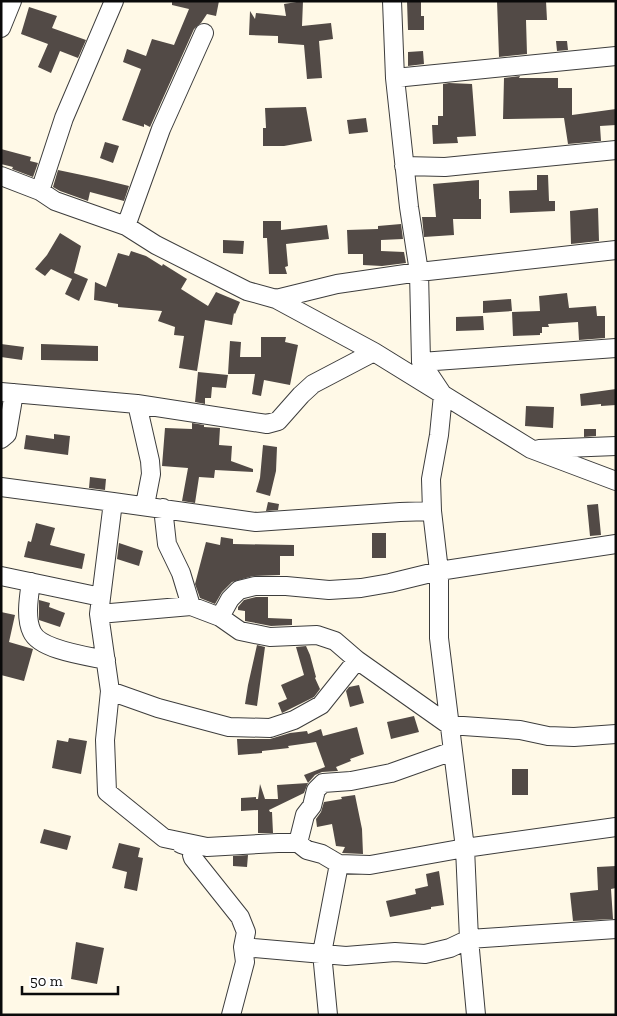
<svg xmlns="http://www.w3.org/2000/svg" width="617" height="1016" viewBox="0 0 617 1016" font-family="'Zilla Slab',serif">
<rect width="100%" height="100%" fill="#fff9e7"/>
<path fill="#524a46" d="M172,1H219L216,16L207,14L201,23L194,29L150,127L144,124V127L122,120L141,69L123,62L127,49L146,56L152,39L174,45L189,9L172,5Z
M303,1L302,26L331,23L333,39L319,41L322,78L307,79L304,45L278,43V36L249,35L250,11L255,19L256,13L286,16L284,4Z
M407,1H421V16H424V30H408Z
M497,1H546L547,20H526L527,54L499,57Z
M29,7L57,16L52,28L86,40L78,58L60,51L51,73L38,67L48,44L21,34Z
M556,41H567L568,50L557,51Z
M423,51L424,64L408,66V52Z
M520,76L519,78H558V88H572V115L616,109V125L600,126L601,141L568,144L564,118L503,119L504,78Z
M449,83L472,84L476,136L457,137L458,143L433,144L432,125H438V116H443V84Z
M306,107L312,141L284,146H263V128H266L265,108Z
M366,118L368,132L349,134L347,120Z
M105,142L119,146L113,163L100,158Z
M1,149L31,157L30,161L38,163L33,177L12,169L13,167L1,164Z
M58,170L96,178L129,186L124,201L90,192L88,201L60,191L53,187Z
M537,175H548L549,201H555V211L510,213L509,191L537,190Z
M479,180V199H481V219H453L454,235L424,237L422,217H436L433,184Z
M598,208L599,241L571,244L570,211Z
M263,221H281V230L327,225L329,239L286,244L288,266L285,267L287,274H269L267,238H263Z
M401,224L403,239L381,240V251L404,252L406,263L382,266L363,265V254H348L347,230L378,229V226Z
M60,233L81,246L74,273L88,279L79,301L65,294L72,279L51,269L45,276L35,269L47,255Z
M223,240L244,241L243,254L223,253Z
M131,251L146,256L162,266L163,264L187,279L181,289L208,306L216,292L240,302L235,314L234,313L232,325L205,320L197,371L179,368L184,336L174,335L175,327L158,321L162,311L118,307V304L94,300L95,282L106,287L118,253L129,256Z
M567,293L569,308L596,306L597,316H605V338L579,340L578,322L548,324L549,327H542V333H540V335L513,336L512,312L540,311L539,296Z
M511,299L512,311L483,313V301Z
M483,316L484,330L456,331V317Z
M261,337H286L285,342L298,345L290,385L264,380L261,396L252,394L255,374H228L230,341L241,342L240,357H261Z
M1,344L24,347L22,360L1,357Z
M41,344L98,346V361L41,360Z
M198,372L228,375L226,388L212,387L211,398H205V404L195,402Z
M616,389V405L601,406V404L581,406L580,394Z
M526,406L554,407L553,428L525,426Z
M192,423L204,425V427L220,428L219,445L232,446L231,461L253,469V472L215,470L214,478L199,477L195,503L182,501L188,468L162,466L165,428L192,429Z
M584,429H596V436L584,437Z
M54,434L70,436L68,455L24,449L26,435L54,439Z
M263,445L277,447L276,471L270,496L256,492L260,478Z
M90,477L106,479L105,490L89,488Z
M268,502L279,504L278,510L266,511Z
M598,504L601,535L590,536L587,505Z
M36,523L55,528L50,545L85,554L82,569L24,557L28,541L31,542Z
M372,533H386V558H372Z
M221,537L233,539V544L294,545V556H280V575L253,576L232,582L222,592L215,604L200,598L195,584L206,542L220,545Z
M119,543L143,551L139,566L117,559Z
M256,597H268V618L292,619V625L271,626L245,621V611L238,610V607L244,600Z
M39,600L50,603L49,607L65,613L60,627L39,620Z
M1,612L15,615L9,642L33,649L24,681L1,675Z
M257,645L265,647L257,706L245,704L248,685Z
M306,646L310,655L316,677L315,678L320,689L314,697L282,713L278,703L287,699L281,685L304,675L296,647Z
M359,685L364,703L350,707L346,691L349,687Z
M414,716L419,732L391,739L387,722Z
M357,727L364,754L350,759L351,761L336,767L338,771L322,772L315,775L308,783L304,793L269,810L270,812H272L273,833H258V810L241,811V798L256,797V799H258L260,784L265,799H278L277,785L308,783L304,775L325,767L316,742L288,746L289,748L262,751V753L238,755L237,739H270L290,733L307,731L308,734L321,729L323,736Z
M69,738L87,741L81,774L52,768L57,740L68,742Z
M512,769H528V795H512Z
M355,795L362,829L363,854L342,853L345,847L336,846L332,824L317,827L316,819L321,812L324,802L342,799L341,797Z
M44,829L71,836L67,850L40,843Z
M119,843L140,848L138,857L143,858L137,891L124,888L127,872L112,868Z
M248,855L247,867L233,866V856Z
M616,866V888L611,889L613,919L573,921L570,893L598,890L597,867Z
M439,871L444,905L431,907V909L390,917L386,901L416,894L415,889L428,886L426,874Z
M76,942L104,948L97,984L71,979Z"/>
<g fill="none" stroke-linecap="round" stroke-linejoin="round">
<defs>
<path id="minor" d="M392,1L395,78L409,207L419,272L421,362L443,395L439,435L431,479L432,511L439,571V638L465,848L469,939L476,1015
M1,28L12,1
M395,78L616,56
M404,166L445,167L616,150
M1,176L40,191L55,201L126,226L156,245L247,291L276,299L374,352L531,449L616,481
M40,191L64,118L114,1
M126,226L161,129L204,33
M276,299L337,284L419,272L616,250
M421,362L616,348
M1,392L137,404
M1,439L7,434L14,393
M539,449L616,446
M1,487L113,502L99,614L110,691L158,708L229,727L270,728L294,720L321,705L357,660
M113,502L256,522L400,512L432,511
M145,505L151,474L150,461L137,404L267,424L278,421L301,395L313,384L374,352
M163,508L167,544L181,573L191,606L220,617L240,631L270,637L317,635L335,641L357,660L449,725L520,730L548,736L574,737L616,734
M1,576L101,597
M31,582C29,596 25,618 32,632C40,650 87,656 106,660
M99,614L191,606
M220,617L230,599L239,590L255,586H286L329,590L361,588L390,583L439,571L616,544
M110,691L105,740L107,792L164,838L207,847L278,843H298L307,850L322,854L339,864L370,865L465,848L616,827
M298,843L305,815L312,806L316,790L323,783L351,781L391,773L453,751
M181,844L193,848L192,855L193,858L240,917L246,932L243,947L245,962L231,1015
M243,947L346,956L395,952L425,954L450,948L469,939L616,929
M328,1015L322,953L339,864"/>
</defs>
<use href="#minor" stroke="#3d3d3d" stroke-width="20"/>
<use href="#minor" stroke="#fff" stroke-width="18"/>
</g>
<rect width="617" height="1016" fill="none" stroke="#0a0a0a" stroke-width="5"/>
<path d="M22 986v8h96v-8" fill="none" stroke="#0a0a0a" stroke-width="2.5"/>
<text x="30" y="986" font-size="15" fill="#0a0a0a" stroke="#ffffff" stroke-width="4" paint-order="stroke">50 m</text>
</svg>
